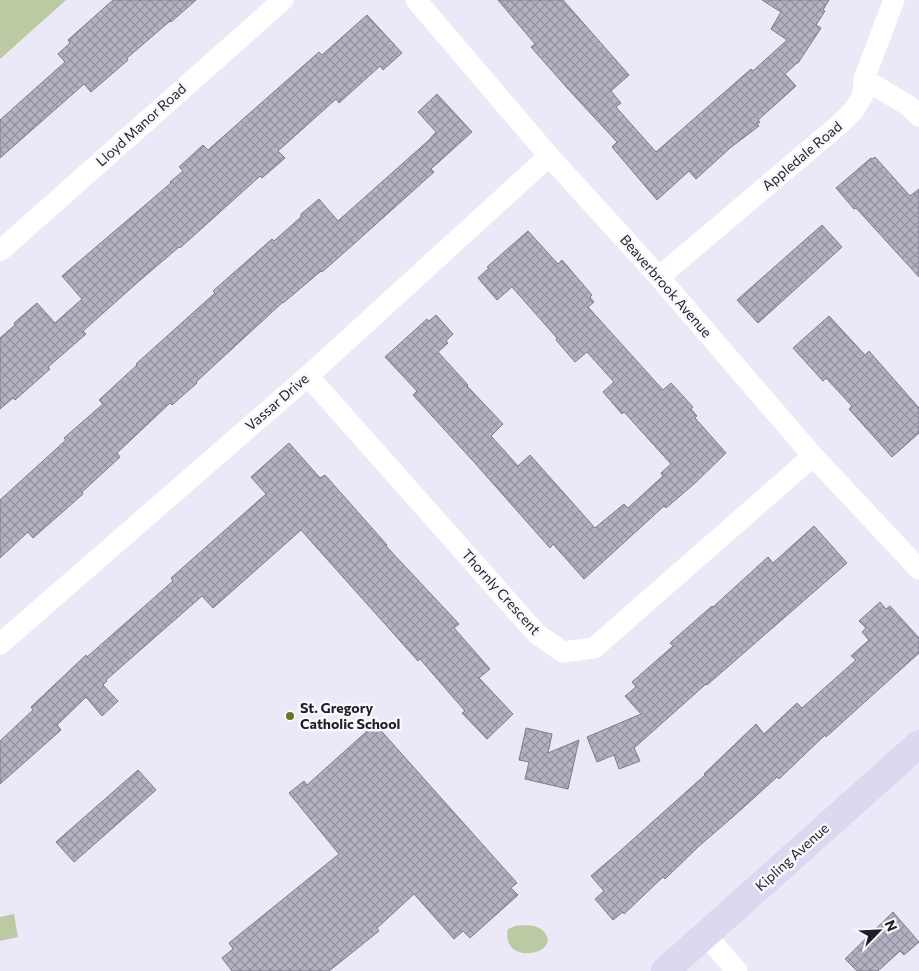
<svg xmlns="http://www.w3.org/2000/svg" width="919" height="971" viewBox="0 0 919 971" font-family="Commissioner,sans-serif">
<defs>
<pattern id="building-cross-hatch" width="8" height="8" patternUnits="userSpaceOnUse" patternTransform="scale(1.25)"><rect width="8" height="8" fill="#b4b2c1"/><path d="M0 0l8 8M0 8l8-8" fill="none" stroke="#92909d"/></pattern>
</defs>
<rect width="100%" height="100%" fill="#ebe8f8"/>
<path fill="#bbcaa2" d="M0,0H66L0,59Z
M14,914L18,937L0,941V917Z
M515,926C525,925 538,924 545,933C561,955 500,966 508,929Z"/>
<path fill="url(#building-cross-hatch)" stroke="#7f7c8a" d="M113,0H196L171,22L170,21L127,58L128,60L91,92L84,84L0,158V120L65,62L58,54L70,43L68,40Z
M498,0H563L629,75L611,91L621,103L616,107L656,152L751,69L753,71L787,40L771,29L781,12L762,0H829L823,10L825,11L816,25L821,28L798,63H797L785,74L796,86L758,120L760,122L757,124L759,126L730,148L696,179L689,171L657,200L612,147L617,142L568,89L531,47L535,44Z
M367,15L402,53L383,70L380,66L339,103L336,99L278,151L285,158L262,178L260,176L180,248L179,247L138,282L83,331L86,334L48,367L50,369L15,400L13,398L0,409V338L15,325L14,323L37,303L55,323L82,299L62,276L171,183L170,182L183,171L179,167L203,145L208,150L319,52L322,55Z
M437,94L472,132L431,169L434,172L356,242L322,272L321,271L283,303V302L196,382L197,383L172,405L170,403L117,453L120,457L82,492L83,494L33,538L28,532L0,558V500L66,440L64,438L103,404L99,400L137,365L136,364L215,293L213,291L272,239L274,241L301,217V214L319,199L338,221L429,140L436,132L418,112Z
M875,157L910,196L919,189V277L856,208L854,209L836,188L871,158L872,159Z
M822,225L842,247L758,323L737,300Z
M528,231L558,264L562,260L592,295L590,297L594,302L588,307L663,390L671,383L693,407L691,409L697,416L695,418L726,453L694,484L666,508L664,506L584,579L553,544L550,548L474,462L413,395L417,391L385,357L427,319L429,321L436,315L453,334L446,341L448,343L438,352L468,385L467,386L503,424L491,436L518,466L530,455L595,528L624,504L628,508L663,476L661,473L671,464L624,412L622,414L603,392L614,382L587,352L575,362L556,340L557,338L512,287L497,300L478,278L489,268L487,267Z
M829,316L865,355L869,351L919,408V433L892,457L849,409L852,406L826,378L823,381L793,348Z
M289,443L320,478L325,475L387,545L386,546L459,624L454,628L490,669L479,678L513,714L487,739L462,713L465,711L420,659L418,661L301,530L213,608L202,596L106,680L107,681L103,685L118,701L102,716L86,697L57,725L61,730L0,784V741L33,710L31,707L86,655L87,657L173,581L171,578L266,494L251,477Z
M814,526L847,563L707,685L706,684L634,748L640,761L619,769L614,755L597,762L587,737L641,714L625,696L636,687L632,682L673,646L670,643L712,606L713,607L768,557L773,563Z
M880,602L886,609L890,606L919,638V653L826,737L825,735L779,779L777,777L735,815L699,846L665,879L663,877L624,914L623,912L613,920L595,899L604,891L591,876L619,852L705,775L704,774L756,724L764,734L797,703L802,708L856,660L851,656L869,640L862,632L866,628L859,621Z
M375,724L517,883L511,888L518,895L470,938L463,931L454,939L414,894L377,928L379,931L329,971H232L222,958L233,949L229,943L339,854L289,793L304,781L307,785Z
M526,728L552,734L548,753L579,740L568,789L525,779L529,762L519,760Z
M138,770L156,790L74,862L56,842Z
M893,912L919,942L904,955L900,951L878,971H857L845,959Z"/>
<g fill="none" stroke-linecap="round" stroke-linejoin="round">
<path stroke="#fff" stroke-width="21" d="M416,0L549,156L659,277L813,456L919,569
M864,79L909,106L919,116
M0,251L283,0
M659,277L841,123L854,110L863,95L864,79L894,0
M308,376L537,634L563,652L594,648L813,456
M0,644L308,376L549,156
M706,935L737,971"/>
<path stroke="#ddd7f0" stroke-width="28" d="M665,971L919,744"/>
</g>
<circle fill="#62792b" stroke="#f8f7fd" stroke-width="2" cx="290" cy="716" r="5"/>
<g text-anchor="middle" stroke-width="5" stroke-linejoin="round" paint-order="stroke">
<g font-size="14" fill="#201f25" stroke="#f8f7fd">
<text transform="translate(141 125) rotate(-42)" y="5">Lloyd Manor Road</text>
<text transform="translate(802 156) rotate(-40)" y="5">Appledale Road</text>
<text transform="translate(666 286) rotate(49)" y="5">Beaverbrook Avenue</text>
<text transform="translate(277 402) rotate(-41)" y="5">Vassar Drive</text>
<text transform="translate(501 592) rotate(48)" y="5">Thornly Crescent</text>
<text transform="translate(792 857) rotate(-42)" y="5">Kipling Avenue</text>
</g>
<g font-size="14" font-weight="bold" fill="#201f25" stroke="#f8f7fd" text-anchor="start">
<text x="300" y="713">St. Gregory<tspan x="300" dy="16">Catholic School</tspan></text>
</g>
</g>
<g transform="translate(879 931) rotate(66)" stroke="#f8f7fd" stroke-width="4" paint-order="stroke">
<path d="M0-4L9 19L0 12L-9 19Z" fill="#201f25"/>
<text y="-8" font-size="14" font-weight="bold" text-anchor="middle" fill="#201f25">N</text>
</g>
</svg>
